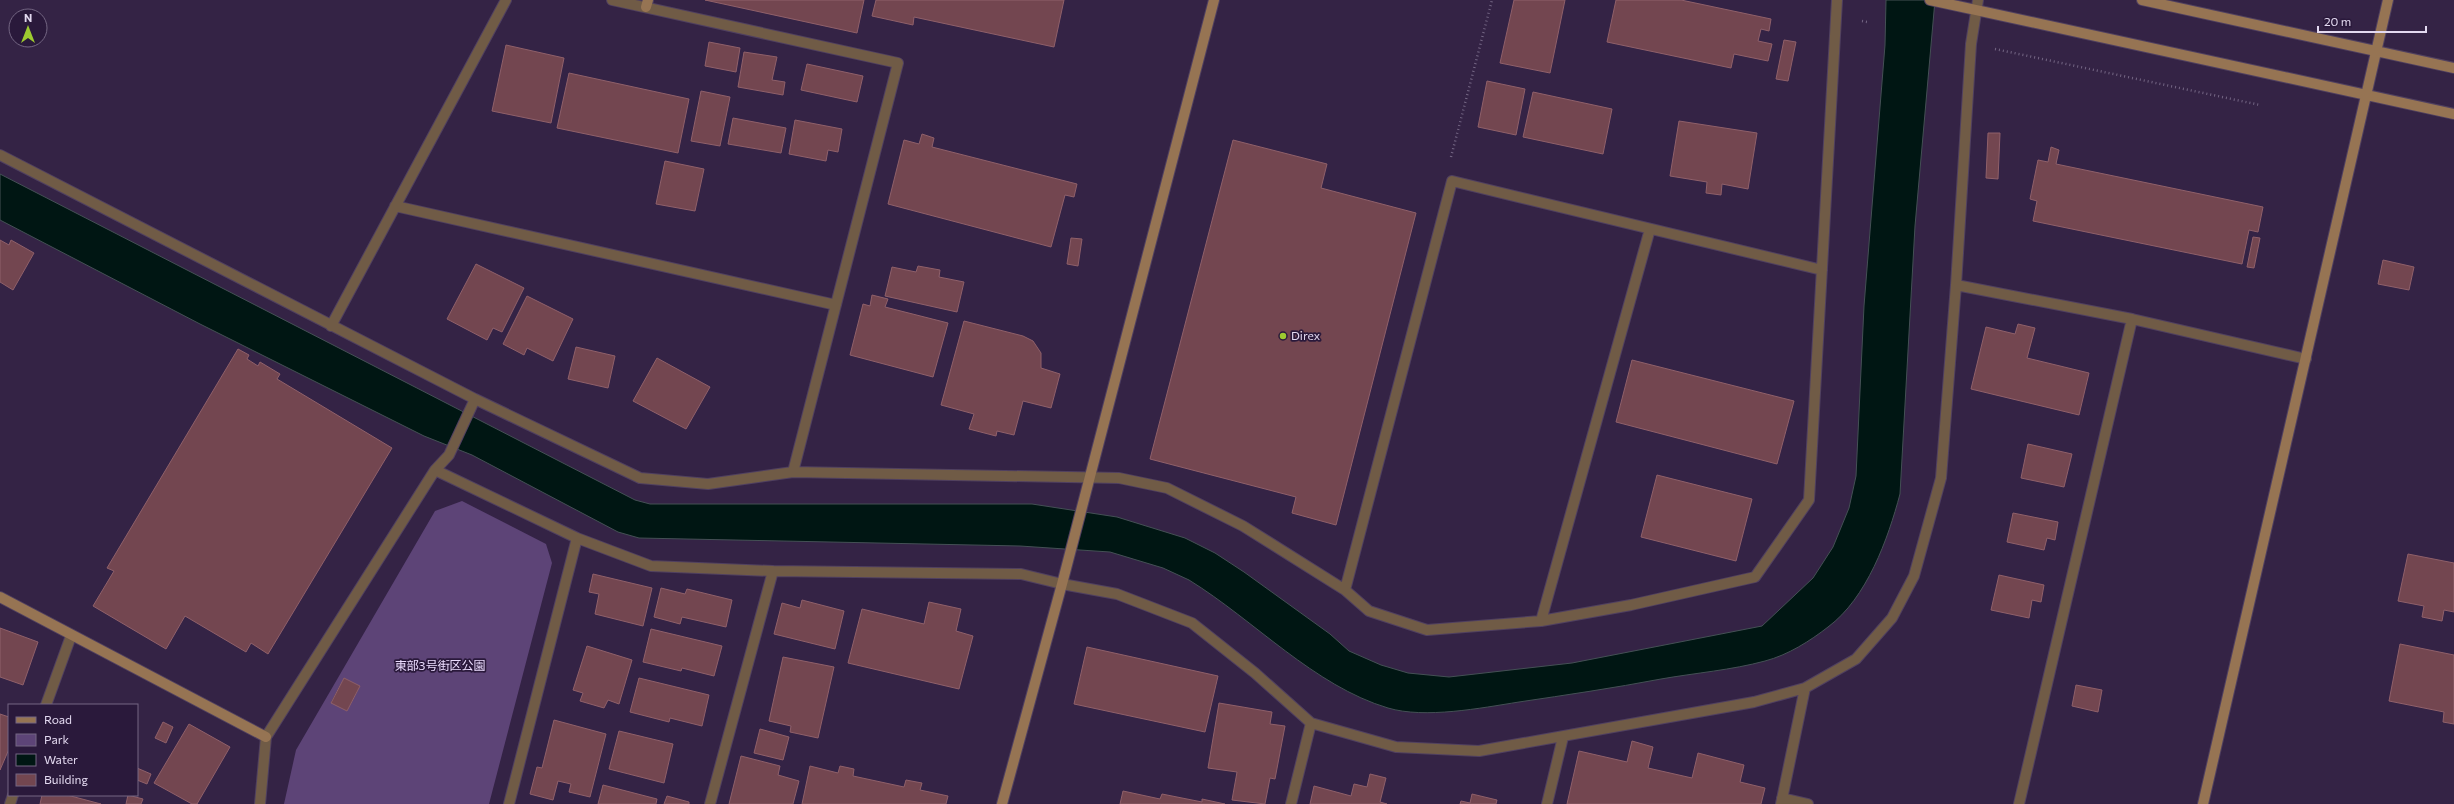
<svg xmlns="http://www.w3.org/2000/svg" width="2454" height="804" viewBox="0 0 2454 804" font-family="Commissioner,'Noto Sans JP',sans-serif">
<rect width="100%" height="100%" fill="#342345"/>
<path fill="#5d4477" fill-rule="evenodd" d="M462,501L546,544L552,563L489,804H284L296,750L435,511ZM344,678L360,686L347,711L331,702Z"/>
<path fill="#001613" stroke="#445055" d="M1886,0H1935L1915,226L1900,494C1888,539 1867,598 1828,627C1810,641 1788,655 1765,661C1732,670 1695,673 1661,679C1614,688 1566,695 1519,702C1481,708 1425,719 1388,708C1314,686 1254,620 1189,580L1163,568L1110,552L1020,546L639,538L618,532L472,455L424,436L200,324L0,220V174L635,500L650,504H1032L1117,517L1185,538L1215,553L1244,572L1330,634L1349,651L1381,665L1408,673L1449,677L1572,663L1762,626L1813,578L1833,547L1849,508L1856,476L1864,306L1885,45Z"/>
<path fill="#734650" stroke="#8f606a" d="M705,0H864L857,33Z
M876,0H1064L1054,47L914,17L913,25L872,16Z
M1514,0H1565L1550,73L1500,63Z
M1616,0H1681L1771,19L1769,31L1761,29L1758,41L1772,44L1768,61L1734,54L1731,68L1607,42Z
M1784,40L1796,42L1788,81L1776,79Z
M709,42L740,48L736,72L705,66Z
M506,45L564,58L551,123L492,111Z
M744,52L777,57L772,80L785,82L783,95L738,87Z
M807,64L863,76L857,102L801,90Z
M569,73L689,99L678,153L557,128Z
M1487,81L1525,89L1516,135L1478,127Z
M701,91L730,97L720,146L691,141Z
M1533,92L1612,109L1603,154L1523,137Z
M733,118L786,128L781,153L728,144Z
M795,120L842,129L838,152L828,150L826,161L789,154Z
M1679,121L1757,133L1748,189L1722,184L1721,195L1706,193L1707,182L1670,176Z
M1988,133H2000L1998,179L1986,178Z
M922,134L934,138L932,147L1077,184L1074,197L1065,195L1051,247L888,204L904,140L919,144Z
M1233,140L1327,164L1321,188L1416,213L1336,525L1292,513L1296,497L1150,459Z
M2051,147L2059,150L2056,164L2263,207L2258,232L2249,230L2242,264L2033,221L2037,201L2030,199L2038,160L2048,162Z
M665,161L704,169L695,211L656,204Z
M2253,237L2260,238L2254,268L2247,267Z
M1071,238L1082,239L1078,266L1067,264Z
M0,240L9,245L11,240L34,253L13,290L0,282Z
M2383,260L2414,267L2409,290L2378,284Z
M476,264L524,288L502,332L493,328L487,340L447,319Z
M918,266L940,270L939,277L964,282L957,312L885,296L892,267L916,272Z
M872,295L888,299L885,307L948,323L933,377L850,355L863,304L870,306Z
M527,296L573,319L553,361L527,348L524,355L503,344Z
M964,321L1023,336L1033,341L1041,353V368L1060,374L1051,408L1023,401L1014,435L997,431L996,436L969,429L974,414L941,405Z
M2018,324L2035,328L2027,358L2089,373L2079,415L1971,389L1986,327L2015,334Z
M576,347L615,356L608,388L568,379Z
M238,349L249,355L247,359L258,366L260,362L280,374L277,379L392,448L268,654L251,643L246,652L185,616L166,649L93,606L114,571L107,568Z
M657,358L710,387L686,429L633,401Z
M1632,360L1794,401L1777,464L1616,422Z
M2028,444L2072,454L2064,487L2021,478Z
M1657,475L1752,499L1736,561L1641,537Z
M2013,513L2058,522L2055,540L2047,538L2044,550L2007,542Z
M2408,554L2454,563V612L2444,610L2442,621L2422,617L2424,606L2398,601Z
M593,574L652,588L643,626L595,614L599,594L589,592Z
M1999,575L2044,585L2041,602L2032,600L2029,618L1991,610Z
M661,588L685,594L687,589L732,600L726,627L682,617L680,624L654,617Z
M802,600L844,611L835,649L774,634L782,603L800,608Z
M929,602L961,609L956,631L973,636L959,689L848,663L862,609L924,624Z
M0,628L38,642L23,685L0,677Z
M651,629L722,646L714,676L682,668L681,671L643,662Z
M2400,644L2454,655V724L2443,722L2444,712L2389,701Z
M587,646L632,660L619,704L608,700L604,708L580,701L583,693L573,690Z
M1087,647L1218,676L1205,732L1074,704Z
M783,657L834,667L818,738L790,732L791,726L769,721Z
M344,678L360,686L347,711L331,703Z
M639,678L709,695L702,726L670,718L669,722L630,712Z
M2076,685L2102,690L2098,712L2072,706Z
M1219,703L1272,712L1270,724L1285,726L1275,779L1270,778L1265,804L1232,800L1237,772L1208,768Z
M0,714L9,717V749L0,770Z
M554,720L606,734L590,797L569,792L571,784L558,781L553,800L530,794L537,767L542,768Z
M163,722L173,727L166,743L155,738Z
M189,724L230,747L197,804H192L154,783Z
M760,729L789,737L783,760L754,753Z
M619,731L673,744L664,783L609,769Z
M1632,741L1653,747L1648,768L1692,778L1698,753L1744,765L1740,782L1765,788L1761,804H1567L1579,751L1627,762Z
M741,756L780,766L778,775L799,781L793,804H729Z
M810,766L838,773L840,766L854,769L853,776L904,787L906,780L922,783L920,790L948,796L946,804H802Z
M137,768L151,774L147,784L137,780Z
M1370,774L1386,778L1380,802L1387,804H1310L1314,786L1351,796L1354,784L1367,787Z
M603,785L657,799L656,804H598Z
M1123,791L1160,799L1162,794L1202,802V799L1225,804H1120Z
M1472,794L1497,800L1496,804H1460L1461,801L1470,803Z
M42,795H67L101,804H40Z
M128,795L143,799L141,804H126Z
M667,796L689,802V804H664Z"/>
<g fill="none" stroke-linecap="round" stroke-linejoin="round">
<defs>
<path id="street" d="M612,0L898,63L793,472
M1978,0L1971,44L1956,285L2132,319L2019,804
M0,155L475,399L640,478L708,484L793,472L1119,478L1167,488L1243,526L1345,590L1369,611L1427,630L1541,621L1631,605L1755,577L1809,500L1837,0
M395,206L836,305
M2132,319L2306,359
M331,326L506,0
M435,470L577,538L651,566L773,571L710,804
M773,571L1021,574L1062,584L1117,594L1192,623L1255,673L1311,723L1396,747L1479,751L1754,702L1805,688L1856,659L1892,618L1914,576L1941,478L1956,285
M1345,590L1452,181L1822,270
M1541,621L1650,229
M46,705L71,636
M1782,798L1808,804
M10,804L13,795
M260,804L266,737L435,470L449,455L475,399
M509,804L577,538
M1291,804L1311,723
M1547,804L1563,737
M1781,804L1805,688"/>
<path id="secondary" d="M1930,0L2454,114
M2142,0L2454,68
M646,7L648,0
M0,597L266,737
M1002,804L1062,584L1214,0
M2203,804L2388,0"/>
</defs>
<use href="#street" stroke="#504060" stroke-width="12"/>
<use href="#secondary" stroke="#504060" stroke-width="12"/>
<path stroke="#746684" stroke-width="2.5" stroke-dasharray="1 3" stroke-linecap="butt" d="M1862,21L1867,22
M1995,49L2260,105
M1451,157L1492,0"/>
<use href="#street" stroke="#705b46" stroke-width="10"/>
<use href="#secondary" stroke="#967453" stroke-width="10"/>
</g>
<circle fill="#9dca30" stroke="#2a193b" stroke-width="1.5" cx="1283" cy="336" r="4"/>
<g text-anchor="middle" stroke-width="3.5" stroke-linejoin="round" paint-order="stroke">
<g font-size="12" fill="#e3d9f0" stroke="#2a193b" text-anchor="start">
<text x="1291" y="340">Direx</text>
</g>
<g font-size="12" fill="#ecddff" stroke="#2a193b">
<text x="440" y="670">東部3号街区公園</text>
</g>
</g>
<rect x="8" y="704" width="130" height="92" fill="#2a193b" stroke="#746683"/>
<rect x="16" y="717" width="20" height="6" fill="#967453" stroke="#746683"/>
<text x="44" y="724" font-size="12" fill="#e3d9f0">Road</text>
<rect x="16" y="734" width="20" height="12" fill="#5d4477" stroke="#746683"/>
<text x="44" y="744" font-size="12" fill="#e3d9f0">Park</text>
<rect x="16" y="754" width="20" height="12" fill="#001613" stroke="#746683"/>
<text x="44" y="764" font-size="12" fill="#e3d9f0">Water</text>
<rect x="16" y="774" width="20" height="12" fill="#734650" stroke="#746683"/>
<text x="44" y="784" font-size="12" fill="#e3d9f0">Building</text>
<g transform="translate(28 28)"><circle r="19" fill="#2a193b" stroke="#746683"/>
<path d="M0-3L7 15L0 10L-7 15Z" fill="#9dca30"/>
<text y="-6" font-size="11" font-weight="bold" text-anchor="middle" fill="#e3d9f0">N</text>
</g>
<path d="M2318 26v6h108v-6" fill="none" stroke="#e3d9f0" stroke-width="2"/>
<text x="2324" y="26" font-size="12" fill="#e3d9f0" stroke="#2a193b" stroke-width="3" paint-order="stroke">20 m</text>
</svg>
